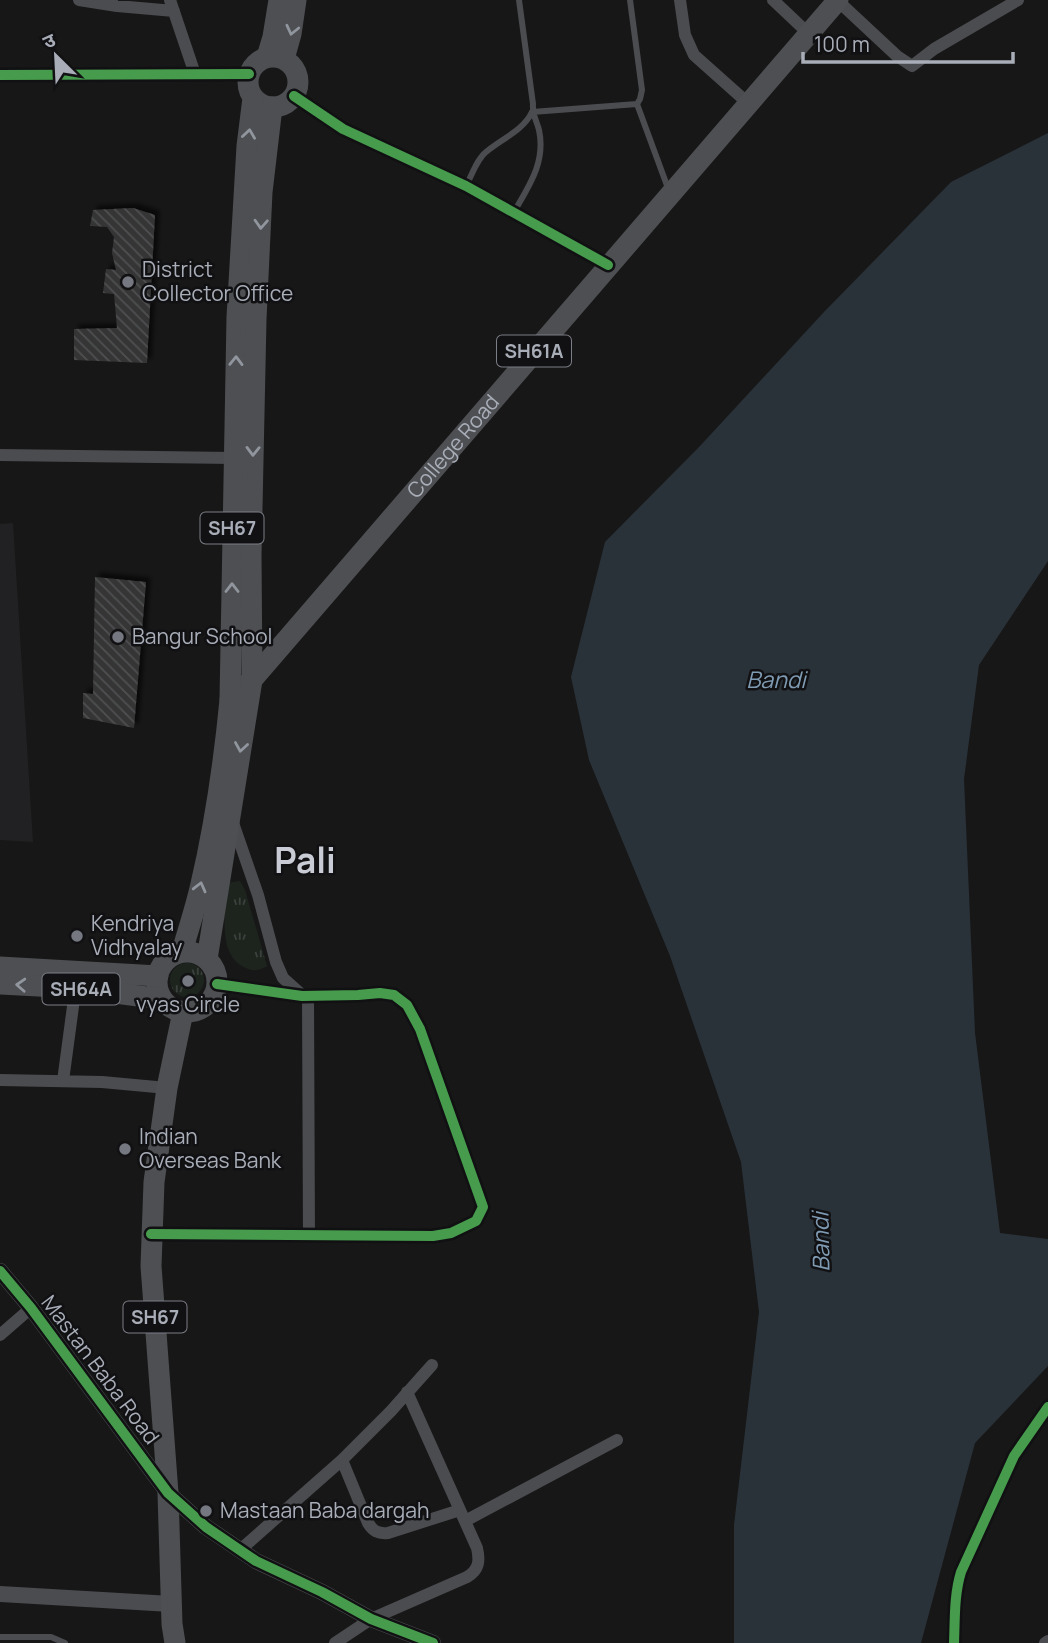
<svg xmlns="http://www.w3.org/2000/svg" width="1048" height="1643" viewBox="0 0 1048 1643" font-family="Manrope,'Noto Sans Devanagari',sans-serif">
<defs>
<pattern id="grass-tufts" width="24" height="20" patternUnits="userSpaceOnUse" patternTransform="scale(1.75)"><rect width="24" height="20" fill="#1d241e"/><path d="M3 7l-1-3M5 7V3M7 7l1-3M15 17l-1-3M17 17v-4M19 17l1-3" fill="none" stroke="#3b413d"/></pattern>
<pattern id="building-back-hatch" width="6" height="6" patternUnits="userSpaceOnUse" patternTransform="scale(1.75)"><rect width="6" height="6" fill="#353536"/><path d="M-1 5l2 2M0 0l6 6M5-1l2 2" fill="none" stroke="#4f5051"/></pattern>
<filter id="shadow"><feDropShadow dx="4.5" dy="-4.5" stdDeviation="2" flood-color="#0009"/></filter>
</defs>
<rect width="100%" height="100%" fill="#171717"/>
<path fill="#212123" d="M13,523L33,842L0,840V524Z"/>
<path fill="url(#grass-tufts)" d="M240,881L245,890L267,966C260,970 254,972 246,968C216,956 226,909 227,883Z
M170 980a17 17 0 1 1 34 0a17 17 0 1 1-34 0Z"/>
<path fill="#2a3239" d="M1048,133V561L979,665L964,779L975,1033L1000,1233L1048,1239V1366L975,1443L921,1643H734V1525L759,1312L741,1162L670,956L589,760L571,677L605,542L700,446L824,312L951,182Z"/>
<path fill="url(#building-back-hatch)" filter="url(#shadow)" d="M133,208L155,215L147,363L74,360V329L117,328L114,294L103,293L106,269L116,270L112,253L114,237L107,227L90,226L93,210Z
M95,577L146,582L134,728L83,718V693L93,694Z"/>
<g fill="none" stroke-linecap="round" stroke-linejoin="round">
<path stroke="#4b4c50" stroke-width="6" d="M637,104L669,191
M532,112L637,104L640,99L642,90L630,0
M466,186C472,175 477,159 486,152C501,139 523,131 532,112
M514,212C529,186 546,162 539,130C537,121 532,115 533,104L519,0
M0,1637H51L65,1643"/>
<path stroke="#4b4c50" stroke-width="12" d="M79,0L117,6L174,11
M170,0L195,74
M680,0L685,35L694,55L749,104
M773,0L809,34
M837,0L897,56L912,66L934,49L1018,0
M0,75L249,74
M294,96L343,129L466,186L608,265
M0,455L234,458
M232,820L258,895L276,962L283,978L302,995
M308,996L309,1236
M0,1080L102,1082L167,1088
M63,1081L76,984
M151,1234L433,1236L451,1233L476,1221L483,1207L420,1029L407,1005L394,995L380,993L358,995L302,996L217,984
M0,1335L31,1308
M342,1460L368,1523C373,1531 378,1534 388,1533L460,1510
M465,1521L617,1440
M240,1550L342,1460L391,1411L432,1365
M335,1643L371,1619L467,1577C479,1570 480,1561 477,1548L407,1392
M954,1643C955,1619 954,1595 961,1572L1014,1456L1048,1407
M1045,1643L1048,1641"/>
<path stroke="#4b4c50" stroke-width="16" d="M0,1271L31,1308L168,1493L206,1527L256,1561L322,1592L371,1619L433,1643
M0,1594L171,1604"/>
<g stroke="#4d4f52" stroke-width="21">
<circle cx="273" cy="82" r="25"/>
<path d="M267,57L273,37L279,0"/>
<path d="M284,59L291,34L296,0"/>
<path id="s1" d="M230,700L252,680L838,0"/>
<path d="M182,952C188,930 196,907 201,884C215,824 224,762 230,700L237,317L247,146L253,98"/>
<circle cx="187" cy="982" r="30"/>
<path d="M207,959L252,680L251,555L256,319L262,192L272,107"/>
<path d="M0,967L158,976"/>
<path d="M0,984L76,988L162,999"/>
<path d="M175,1643L172,1624L168,1493L151,1266L154,1182L167,1088L183,1012"/>
</g>
<defs>
<path id="cycleway" d="M0,75L249,74
M294,96L343,129L466,186L608,265
M151,1234L433,1236L451,1233L476,1221L483,1207L420,1029L407,1005L394,995L380,993L358,995L302,996L217,984
M0,1271L31,1308L168,1493L206,1527L256,1561L322,1592L371,1619L433,1643
M954,1643C955,1619 954,1595 961,1572L1014,1456L1048,1407"/>
</defs>
<use href="#cycleway" stroke="#111113" stroke-width="15"/>
<use href="#cycleway" stroke="#469c4c" stroke-width="10"/>
</g>
<defs><path id="oneway-chevron" d="M-2-3.5L2.5 0L-2 3.5" fill="none" stroke-width="1.6" stroke-linecap="round" stroke-linejoin="round" transform="scale(1.75)"/></defs>
<g stroke="#91969e">
<use href="#oneway-chevron" transform="translate(292 30) rotate(103)"/>
<use href="#oneway-chevron" transform="translate(249 134) rotate(-82)"/>
<use href="#oneway-chevron" transform="translate(261 224) rotate(93)"/>
<use href="#oneway-chevron" transform="translate(236 361) rotate(-89)"/>
<use href="#oneway-chevron" transform="translate(253 451) rotate(91)"/>
<use href="#oneway-chevron" transform="translate(232 588) rotate(-90)"/>
<use href="#oneway-chevron" transform="translate(241 747) rotate(99)"/>
<use href="#oneway-chevron" transform="translate(200 887) rotate(-76)"/>
<use href="#oneway-chevron" transform="translate(21 985) rotate(-177)"/>
</g>
<g fill="#757880" stroke="#111113" stroke-width="2.5">
<circle cx="128" cy="282" r="7"/>
<circle cx="118" cy="637" r="7"/>
<circle cx="77" cy="936" r="7"/>
<circle cx="188" cy="981" r="7"/>
<circle cx="125" cy="1149" r="7"/>
<circle cx="206" cy="1511" r="7"/>
</g>
<g text-anchor="middle" stroke-width="5" stroke-linejoin="round" paint-order="stroke">
<g fill="#111113" stroke="#7b7e86" stroke-width="2">
<rect x="497" y="335.5" width="74" height="31" rx="5"/>
<rect x="200.5" y="512.5" width="63" height="31" rx="5"/>
<rect x="42.5" y="973.5" width="77" height="31" rx="5"/>
<rect x="123.5" y="1301.5" width="63" height="31" rx="5"/>
</g>
<g font-size="19" font-weight="bold" fill="#a8adb8">
<text x="534" y="358">SH61A</text>
<text x="232" y="535">SH67</text>
<text x="81" y="996">SH64A</text>
<text x="155" y="1324">SH67</text>
</g>
<g font-size="21" fill="#a8adb8" stroke="#111113" text-anchor="start">
<text x="142" y="277">District<tspan x="142" dy="24">Collector Office</tspan></text>
<text x="132" y="644">Bangur School</text>
<text x="91" y="931">Kendriya<tspan x="91" dy="24">Vidhyalay</tspan></text>
<text x="188" y="1012" text-anchor="middle">vyas Circle</text>
<text x="139" y="1144">Indian<tspan x="139" dy="24">Overseas Bank</tspan></text>
<text x="220" y="1518">Mastaan Baba dargah</text>
</g>
<g font-size="21" fill="#a8adb8" stroke="#111113">
<text dy="7" stroke="none"><textPath href="#s1" startOffset="338">College Road</textPath></text>
<text transform="translate(100 1370) rotate(53)" y="7">Mastan Baba Road</text>
</g>
<g font-size="23" font-style="italic" fill="#7f9bb3" stroke="#111113">
<text x="776" y="688">Bandi</text>
<text transform="translate(821 1242) rotate(-91)" y="8">Bandi</text>
</g>
<g font-size="35" font-weight="bold" fill="#c9ccd4" stroke="#111113">
<text x="305" y="873">Pali</text>
</g>
</g>
<g transform="translate(56 56) rotate(336)" stroke="#111113" stroke-width="5" paint-order="stroke">
<path d="M0-5L12 26L0 18L-12 26Z" fill="#a8adb8"/>
<text y="-10" font-size="19" font-weight="bold" text-anchor="middle" fill="#a8adb8">उ</text>
</g>
<path d="M803 52v10h210v-10" fill="none" stroke="#a8adb8" stroke-width="3.5"/>
<text x="814" y="52" font-size="21" fill="#a8adb8" stroke="#111113" stroke-width="5" paint-order="stroke">100 m</text>
</svg>
